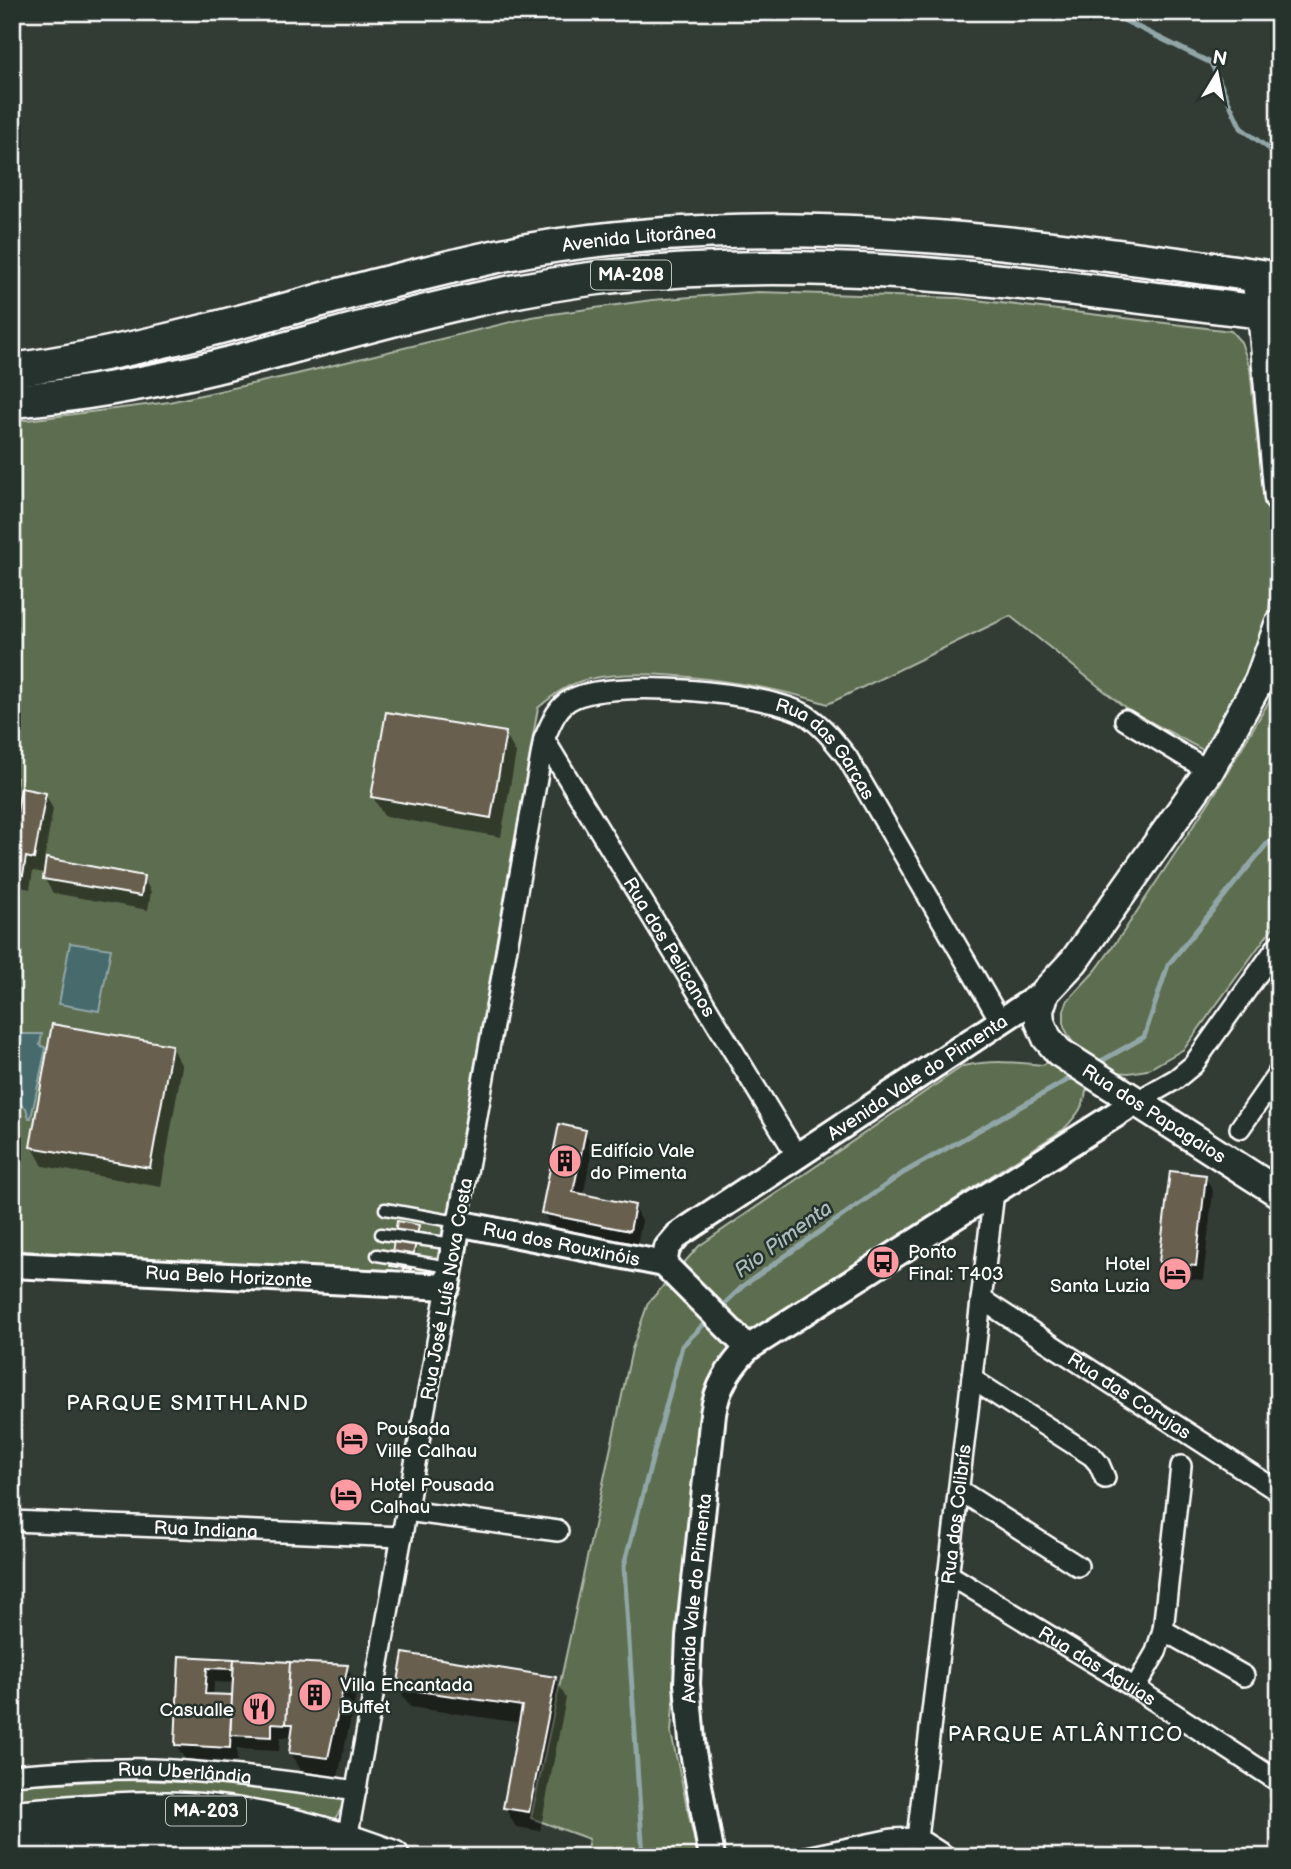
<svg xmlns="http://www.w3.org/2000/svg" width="1291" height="1869" viewBox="0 0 1291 1869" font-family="'Balsamiq Sans',sans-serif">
<rect width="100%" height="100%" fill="#333c34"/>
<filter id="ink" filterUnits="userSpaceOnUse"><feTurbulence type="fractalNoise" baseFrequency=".0143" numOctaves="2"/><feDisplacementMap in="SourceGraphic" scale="14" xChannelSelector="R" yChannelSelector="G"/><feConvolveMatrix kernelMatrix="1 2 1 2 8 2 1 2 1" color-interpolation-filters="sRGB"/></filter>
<g filter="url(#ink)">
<path fill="#5d6d4f" stroke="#aeb6a7" stroke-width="2" d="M758,292L959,298L1231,331L1241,342L1250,368L1257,439L1273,544L1274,579L1261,655L1210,754L1127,709L1010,616L828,704C769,685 649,665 589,679C569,683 553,695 538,708L437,1276L12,1250V823L17,778L12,779V419L27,420L169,402L297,374L531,317L652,300Z
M1279,681V919L1184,1049L1147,1070L1129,1073L1113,1072L1086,1091C1084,1108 1075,1117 1064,1129L754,1329L728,1354L706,1408L682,1582L671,1733L698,1857H585L589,1839L531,1818L632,1349L648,1303L699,1246L963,1066C990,1060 1015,1062 1043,1065L1074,1045L1064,1027V1010L1068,1000L1096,970L1124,931L1217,790L1275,691Z
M125,1780C200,1781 273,1787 347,1800L332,1823L12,1803V1785Z"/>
<path fill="#476b6c" stroke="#91a6a7" stroke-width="2" d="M70,943L111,949L99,1011L59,1004Z
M18,1034H42L40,1045L46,1048L31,1118H29L26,1108L20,1105L12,1112V1066L17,1052Z"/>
<path fill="#0007" fill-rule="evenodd" d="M505,734L516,753L501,837L384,816L373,797Z
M45,794L53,809L44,860L143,877L151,892L148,910L53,893L44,878L45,873L33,871L30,889L17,886L12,878V851Z
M171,1047L182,1066L161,1187L43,1166L32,1146Z
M585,1132L593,1146L583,1196L634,1207L642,1221L637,1245L551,1227L543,1212Z
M1205,1177L1213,1191L1203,1280L1169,1277L1161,1262Z
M418,1227L420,1231L413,1272L394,1269L392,1265Z
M181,1658L347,1667L358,1686L338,1777L302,1772L291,1753L292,1738L280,1737L279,1751L237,1749V1762L185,1759L176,1745ZM214,1682L235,1683L234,1697L213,1696Z
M555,1678L566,1698L540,1831L516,1827L505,1808L521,1723L410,1707L398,1687Z"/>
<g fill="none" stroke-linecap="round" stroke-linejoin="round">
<path stroke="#91a6a7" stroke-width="5" d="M1107,12L1211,63L1241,128L1279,156
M1096,1064L1144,1037L1168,965L1279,829
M718,1310L744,1285L903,1173L1078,1074
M643,1857L624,1566L682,1346L709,1319"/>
</g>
<path fill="#675f4f" stroke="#fff" stroke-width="2" d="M386,712L506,732L491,818L371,797Z
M21,788L46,793L34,859L26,857L23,875L12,873V841Z
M46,858L144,876L141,896L43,879Z
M52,1024L172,1045L150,1168L30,1147Z
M559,1124L586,1130L573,1192L635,1205L630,1231L541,1213Z
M1170,1171L1206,1175L1196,1266L1159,1262Z
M397,1221L419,1225L411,1269L390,1266Z
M403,1653L556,1677L529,1812L503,1808L522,1706L397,1688Z
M179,1656L234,1659L233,1669L207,1668L205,1694L232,1695L230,1748L175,1745Z
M234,1659L290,1662L286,1724L272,1723V1737L230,1735Z
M290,1662L348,1665L328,1758L289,1753L293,1724H286Z"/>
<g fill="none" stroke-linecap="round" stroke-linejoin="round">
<defs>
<path id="service" d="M385,1209L457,1222
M381,1234L454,1244
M377,1255L449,1267"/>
<g id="minor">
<path d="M1125,720L1209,771"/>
<path id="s1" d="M544,739L797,1156"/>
<path d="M1129,1106L1176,1079L1193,1065L1279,944"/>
<path d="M1240,1128L1279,1072"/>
<path id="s2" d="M458,1223L544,739C551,724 556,708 570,700C608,677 769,692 806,715C823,726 835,742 847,757L1001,1022"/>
<path id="s3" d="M981,1299L1279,1492"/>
<path d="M972,1379L1092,1456L1099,1464L1105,1478"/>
<path d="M1181,1466L1163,1630L1244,1676"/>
<path d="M959,1490L1078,1566"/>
<path d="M406,1511L558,1531"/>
<path id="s4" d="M12,1521L402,1537"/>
<path id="s5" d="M948,1574L1135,1688L1279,1782"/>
<path d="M1135,1688L1156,1652L1163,1630"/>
<path id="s6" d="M12,1775C59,1771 106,1768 152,1769C221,1772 288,1781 356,1791"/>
<path id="s7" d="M917,1838L994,1192"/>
<path d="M347,1839L447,1287"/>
<path d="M806,1857L892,1839L917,1838L947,1857"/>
</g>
<g id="tertiary">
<path id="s8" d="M664,1264L667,1248L678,1235L1045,992"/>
<path d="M664,1264L748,1348"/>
<path id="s9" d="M12,1265L447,1287L458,1223L664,1264"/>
<path id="s10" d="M712,1857L693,1752L687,1684L689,1637L713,1414C717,1387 729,1368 748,1348L1126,1108"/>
</g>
<g id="secondary">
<path d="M1255,275L1262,312L1279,498"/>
<path id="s11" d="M1279,625L1259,681L1209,771L1074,961L1045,992L1039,1010L1040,1022L1047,1038L1059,1052L1279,1193"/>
</g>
<g id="primary">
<path id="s12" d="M12,370C136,353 256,317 377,285C427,273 477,259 528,250C707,220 881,228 1061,249C1134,258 1207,267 1279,279"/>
<path d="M12,401C81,395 149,383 215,367C342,335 468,294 598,278C831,250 1049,287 1279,314"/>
<path d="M12,1817C74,1812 138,1805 200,1810C267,1816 331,1833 393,1857"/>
<path d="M12,1844C116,1837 202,1832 305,1857"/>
</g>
</defs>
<use href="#service" stroke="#fff" stroke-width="15"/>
<use href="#minor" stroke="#fff" stroke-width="24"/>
<use href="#tertiary" stroke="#fff" stroke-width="30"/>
<use href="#secondary" stroke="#fff" stroke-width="33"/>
<use href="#primary" stroke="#fff" stroke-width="37"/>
<use href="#service" stroke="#26332d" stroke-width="10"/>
<use href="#minor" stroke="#26332d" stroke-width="19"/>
<use href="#tertiary" stroke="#26332d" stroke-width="24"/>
<use href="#secondary" stroke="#26332d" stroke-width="28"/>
<use href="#primary" stroke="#26332d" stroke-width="32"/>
</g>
</g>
<defs>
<symbol id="building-disc" viewBox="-11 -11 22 22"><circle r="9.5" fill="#ff9aa2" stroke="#26332d"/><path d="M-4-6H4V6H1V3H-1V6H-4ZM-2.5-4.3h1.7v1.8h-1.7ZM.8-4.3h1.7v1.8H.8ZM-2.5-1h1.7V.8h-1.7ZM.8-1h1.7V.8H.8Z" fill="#111"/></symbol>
<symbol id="bus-disc" viewBox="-11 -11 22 22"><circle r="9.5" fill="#ff9aa2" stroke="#26332d"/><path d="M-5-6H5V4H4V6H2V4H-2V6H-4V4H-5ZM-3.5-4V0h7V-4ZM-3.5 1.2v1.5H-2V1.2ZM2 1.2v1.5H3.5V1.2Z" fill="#111"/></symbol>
<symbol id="hotel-disc" viewBox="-11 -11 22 22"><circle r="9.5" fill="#ff9aa2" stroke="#26332d"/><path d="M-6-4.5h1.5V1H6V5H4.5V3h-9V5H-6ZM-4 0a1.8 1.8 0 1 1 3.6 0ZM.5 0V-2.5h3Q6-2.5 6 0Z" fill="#111"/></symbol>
<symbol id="restaurant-disc" viewBox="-11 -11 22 22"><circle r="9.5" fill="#ff9aa2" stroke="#26332d"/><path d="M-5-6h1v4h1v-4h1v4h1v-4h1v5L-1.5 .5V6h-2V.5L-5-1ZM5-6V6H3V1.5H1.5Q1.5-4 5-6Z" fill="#111"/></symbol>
</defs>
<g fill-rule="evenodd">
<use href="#building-disc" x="546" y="1142" width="38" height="38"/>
<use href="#bus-disc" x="864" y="1243" width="38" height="38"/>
<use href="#hotel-disc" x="1156" y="1255" width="38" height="38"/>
<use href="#hotel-disc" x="333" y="1420" width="38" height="38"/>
<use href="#hotel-disc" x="327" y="1476" width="38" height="38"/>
<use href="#building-disc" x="296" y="1676" width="38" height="38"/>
<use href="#restaurant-disc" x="240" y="1690" width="38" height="38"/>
</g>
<g text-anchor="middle" stroke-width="5" stroke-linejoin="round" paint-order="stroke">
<g fill="#26332d" stroke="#bec2c0" stroke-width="2">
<rect x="591" y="260.5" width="80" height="29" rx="5"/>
<rect x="166" y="1796.5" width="80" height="29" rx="5"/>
</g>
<g font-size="18" font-weight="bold" fill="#fff">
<text x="631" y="281">MA-208</text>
<text x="206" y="1817">MA-203</text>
</g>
<g font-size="19" fill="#fff" stroke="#26332d">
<text dy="7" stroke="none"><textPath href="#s12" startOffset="642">Avenida Litorânea</textPath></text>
<text dy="7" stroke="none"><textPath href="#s2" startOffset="817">Rua das Garças</textPath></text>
<text dy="7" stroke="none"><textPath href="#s1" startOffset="243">Rua dos Pelicanos</textPath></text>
<text dy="7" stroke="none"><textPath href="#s8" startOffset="320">Avenida Vale do Pimenta</textPath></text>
<text dy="7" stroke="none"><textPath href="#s11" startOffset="618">Rua dos Papagaios</textPath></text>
<text dy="7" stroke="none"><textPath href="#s9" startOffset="606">Rua dos Rouxinóis</textPath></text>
<text dy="7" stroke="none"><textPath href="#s9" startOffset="217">Rua Belo Horizonte</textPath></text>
<text transform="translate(446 1289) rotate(-80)" y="7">Rua José Luís Nova Costa</text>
<text dy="7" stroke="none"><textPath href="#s3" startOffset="177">Rua das Corujas</textPath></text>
<text dy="7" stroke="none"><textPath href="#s7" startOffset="326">Rua dos Colibrís</textPath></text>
<text dy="7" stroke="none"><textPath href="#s4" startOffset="194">Rua Indiana</textPath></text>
<text dy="7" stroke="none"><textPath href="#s10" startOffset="261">Avenida Vale do Pimenta</textPath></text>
<text dy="7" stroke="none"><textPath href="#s5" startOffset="175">Rua das Águias</textPath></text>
<text dy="7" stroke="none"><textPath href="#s6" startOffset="173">Rua Uberlândia</textPath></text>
</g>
<g font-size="19" fill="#fff" stroke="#26332d" text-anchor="start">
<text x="590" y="1157">Edifício Vale<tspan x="590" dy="22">do Pimenta</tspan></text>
<text x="908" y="1258">Ponto<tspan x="908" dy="22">Final: T403</tspan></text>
<text x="1150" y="1270" text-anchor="end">Hotel<tspan x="1150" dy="22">Santa Luzia</tspan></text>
<text x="376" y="1435">Pousada<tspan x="376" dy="22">Ville Calhau</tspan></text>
<text x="370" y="1491">Hotel Pousada<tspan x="370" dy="22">Calhau</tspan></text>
<text x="340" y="1691">Villa Encantada<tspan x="340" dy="22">Buffet</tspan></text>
<text x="234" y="1716" text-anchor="end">Casualle</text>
</g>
<g font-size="21" font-style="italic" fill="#acbcbd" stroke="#26332d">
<text transform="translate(783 1239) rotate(-36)" y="7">Rio Pimenta</text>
</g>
<g font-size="21" letter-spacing="2" fill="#fff" stroke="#26332d">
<text x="188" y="1410">PARQUE SMITHLAND</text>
<text x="1066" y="1741">PARQUE ATLÂNTICO</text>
</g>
</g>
<rect width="1291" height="1869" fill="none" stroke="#26332d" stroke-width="42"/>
<rect x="21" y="21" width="1249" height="1827" fill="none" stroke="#fff" stroke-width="2.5" filter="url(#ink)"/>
<g transform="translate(1217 74) rotate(10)" stroke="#26332d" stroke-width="5" paint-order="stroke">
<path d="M0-5L12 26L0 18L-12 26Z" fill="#ffffff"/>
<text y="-10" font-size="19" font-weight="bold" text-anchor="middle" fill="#ffffff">N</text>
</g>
</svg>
